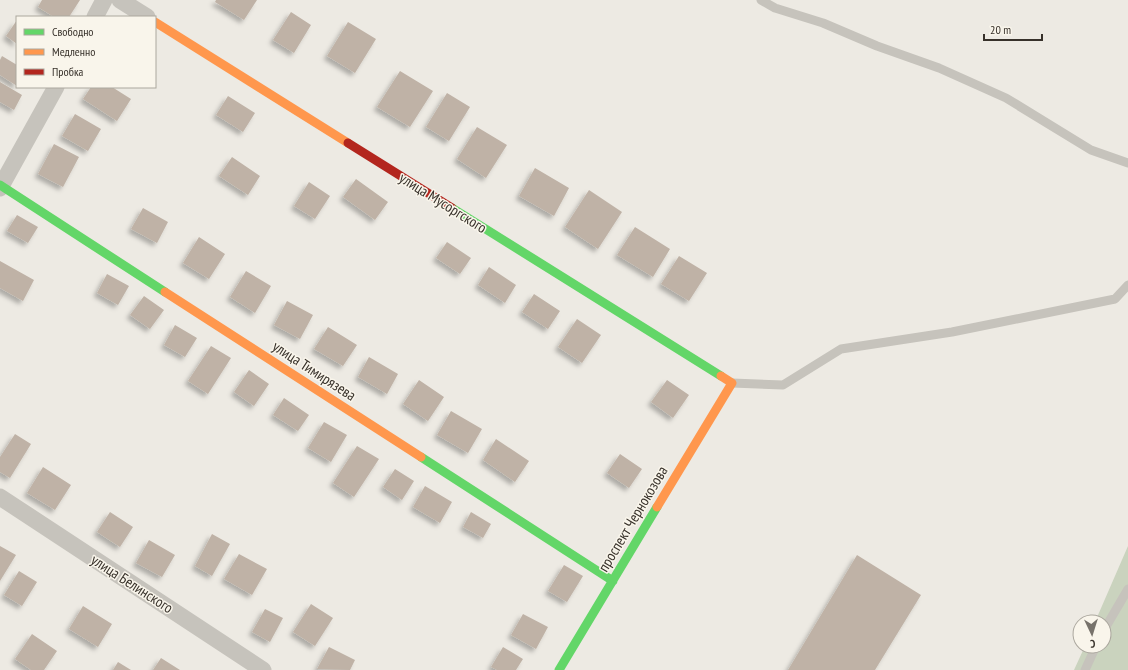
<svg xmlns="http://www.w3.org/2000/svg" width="1128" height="670" viewBox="0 0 1128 670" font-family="'PT Sans Narrow',sans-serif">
<defs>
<filter id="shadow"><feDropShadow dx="-3.5" dy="3.5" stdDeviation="2" flood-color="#0004"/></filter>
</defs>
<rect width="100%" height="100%" fill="#edeae3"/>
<path fill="#cad3be" d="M1128,546V670H1074L1085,646H1104V622H1095Z"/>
<path fill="#bfb2a6" filter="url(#shadow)" d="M42,0H80L69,17H54L38,7Z
M216,0H257L244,20L215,2Z
M291,12L311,25L294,53L273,40Z
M17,20V44L6,36Z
M348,22L376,39L355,73L327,56Z
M2,56L17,65V86L0,75V60Z
M400,71L433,91L410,127L377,107Z
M0,82L22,95L14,110L0,102Z
M91,87H112L131,99L117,121L83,99Z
M447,93L470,107L449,141L426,127Z
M228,96L255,113L243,132L216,115Z
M75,114L101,129L88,151L62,136Z
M477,127L507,145L486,178L457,159Z
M54,144L79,157L63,187L38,174Z
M232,157L260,176L248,195L219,176Z
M535,168L569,188L554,216L519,196Z
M356,179L388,202L375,220L343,197Z
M309,182L330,196L315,219L294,206Z
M589,190L622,212L598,249L565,227Z
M143,208L168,222L157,243L131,229Z
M17,215L38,227L28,243L7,231Z
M635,227L670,249L653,277L617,255Z
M199,237L225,254L209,279L183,263Z
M447,242L471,258L460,274L436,258Z
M679,256L707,273L689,301L661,284Z
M0,261L34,280L23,301L0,288Z
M489,267L516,285L505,303L478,285Z
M246,271L271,286L255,313L230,297Z
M107,274L129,286L118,305L97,293Z
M534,294L560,311L548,329L522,312Z
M144,296L164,310L150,329L130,315Z
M287,301L313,315L300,339L274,325Z
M577,319L601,335L582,363L558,347Z
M175,325L197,338L185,357L164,345Z
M328,327L357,345L343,366L314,349Z
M211,346L231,358L208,394L188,381Z
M369,357L398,374L387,394L358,377Z
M249,370L269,384L254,406L234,392Z
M419,380L444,397L428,421L403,404Z
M667,380L689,395L673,418L651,402Z
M284,398L309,415L298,431L273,415Z
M451,411L482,429L468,453L437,435Z
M324,422L347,435L331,462L308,448Z
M15,434L31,444L10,478L0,472V457Z
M496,439L529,461L515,482L483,460Z
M357,446L379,459L354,497L333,483Z
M620,454L642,469L629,488L607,473Z
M43,467L71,485L55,510L27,493Z
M395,469L414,481L402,500L383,487Z
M425,486L452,502L440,523L413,507Z
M110,512L133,527L120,547L97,532Z
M471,512L491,524L483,538L463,527Z
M212,534L230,544L212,576L195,566Z
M149,540L175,555L162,577L136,563Z
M0,546L16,555L0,581Z
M239,554L267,569L252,595L224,579Z
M857,555L921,595L875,670H788Z
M564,565L583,576L567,602L548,591Z
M19,571L37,582L22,606L4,595Z
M311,604L333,618L315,646L293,632Z
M83,606L112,624L98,647L69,629Z
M265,609L283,618L270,642L252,632Z
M523,614L548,627L536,649L511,635Z
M32,634L57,651L44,670H31L15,659Z
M329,647L355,660L350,670L317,669Z
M503,647L523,659L516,670H497L491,667Z
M161,658L180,670H153Z
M118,662L131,670H113Z"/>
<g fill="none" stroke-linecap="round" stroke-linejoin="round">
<path stroke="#c6c3bc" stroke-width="9" d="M761,0L775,8L823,23L877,46L939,68L1006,98L1091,150L1128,163
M732,383L783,385L841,349L952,332L1115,299L1128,285
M1104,630L1128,589
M1085,670L1096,646"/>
<path stroke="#c6c3bc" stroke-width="17" d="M120,0L147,17
M95,17L104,0
M0,188L56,87
M0,497L263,670"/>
<path stroke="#63d668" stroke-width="9" d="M0,185L165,292
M452,208L721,376
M421,457L613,581
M559,670L657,507"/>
<path stroke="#ff974d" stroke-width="9" d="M155,22L348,143
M165,292L421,457
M657,507L732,383L721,376"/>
<path stroke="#b3261e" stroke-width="9" d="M348,143L452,208"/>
</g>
<g text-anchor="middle" stroke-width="3" stroke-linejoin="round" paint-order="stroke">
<g font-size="15" fill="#37312a" stroke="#f9f5eb">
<text transform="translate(443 203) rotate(32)" y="5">улица Мусоргского</text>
<text transform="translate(314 371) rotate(33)" y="5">улица Тимирязева</text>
<text transform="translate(633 519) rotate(-59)" y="5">проспект Чернокозова</text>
<text transform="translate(132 584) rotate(33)" y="5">улица Белинского</text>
</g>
</g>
<rect x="16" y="16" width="140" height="72" fill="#f9f5eb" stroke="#aba79e"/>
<rect x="24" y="29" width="20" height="6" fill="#63d668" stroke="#aba79e"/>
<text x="52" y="36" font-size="12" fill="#37312a">Свободно</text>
<rect x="24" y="49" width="20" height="6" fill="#ff974d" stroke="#aba79e"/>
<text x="52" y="56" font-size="12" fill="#37312a">Медленно</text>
<rect x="24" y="69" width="20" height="6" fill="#b3261e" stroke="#aba79e"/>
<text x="52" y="76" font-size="12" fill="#37312a">Пробка</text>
<g transform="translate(1092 634) rotate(176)"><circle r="19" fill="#f9f5eb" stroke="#aba79e"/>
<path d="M0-3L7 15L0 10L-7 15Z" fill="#77726b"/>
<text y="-6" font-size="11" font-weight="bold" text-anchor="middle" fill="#37312a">С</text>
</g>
<path d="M984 34v6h58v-6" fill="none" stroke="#37312a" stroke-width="2"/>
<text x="990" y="34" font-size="12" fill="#37312a" stroke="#f9f5eb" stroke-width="3" paint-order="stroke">20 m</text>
</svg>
